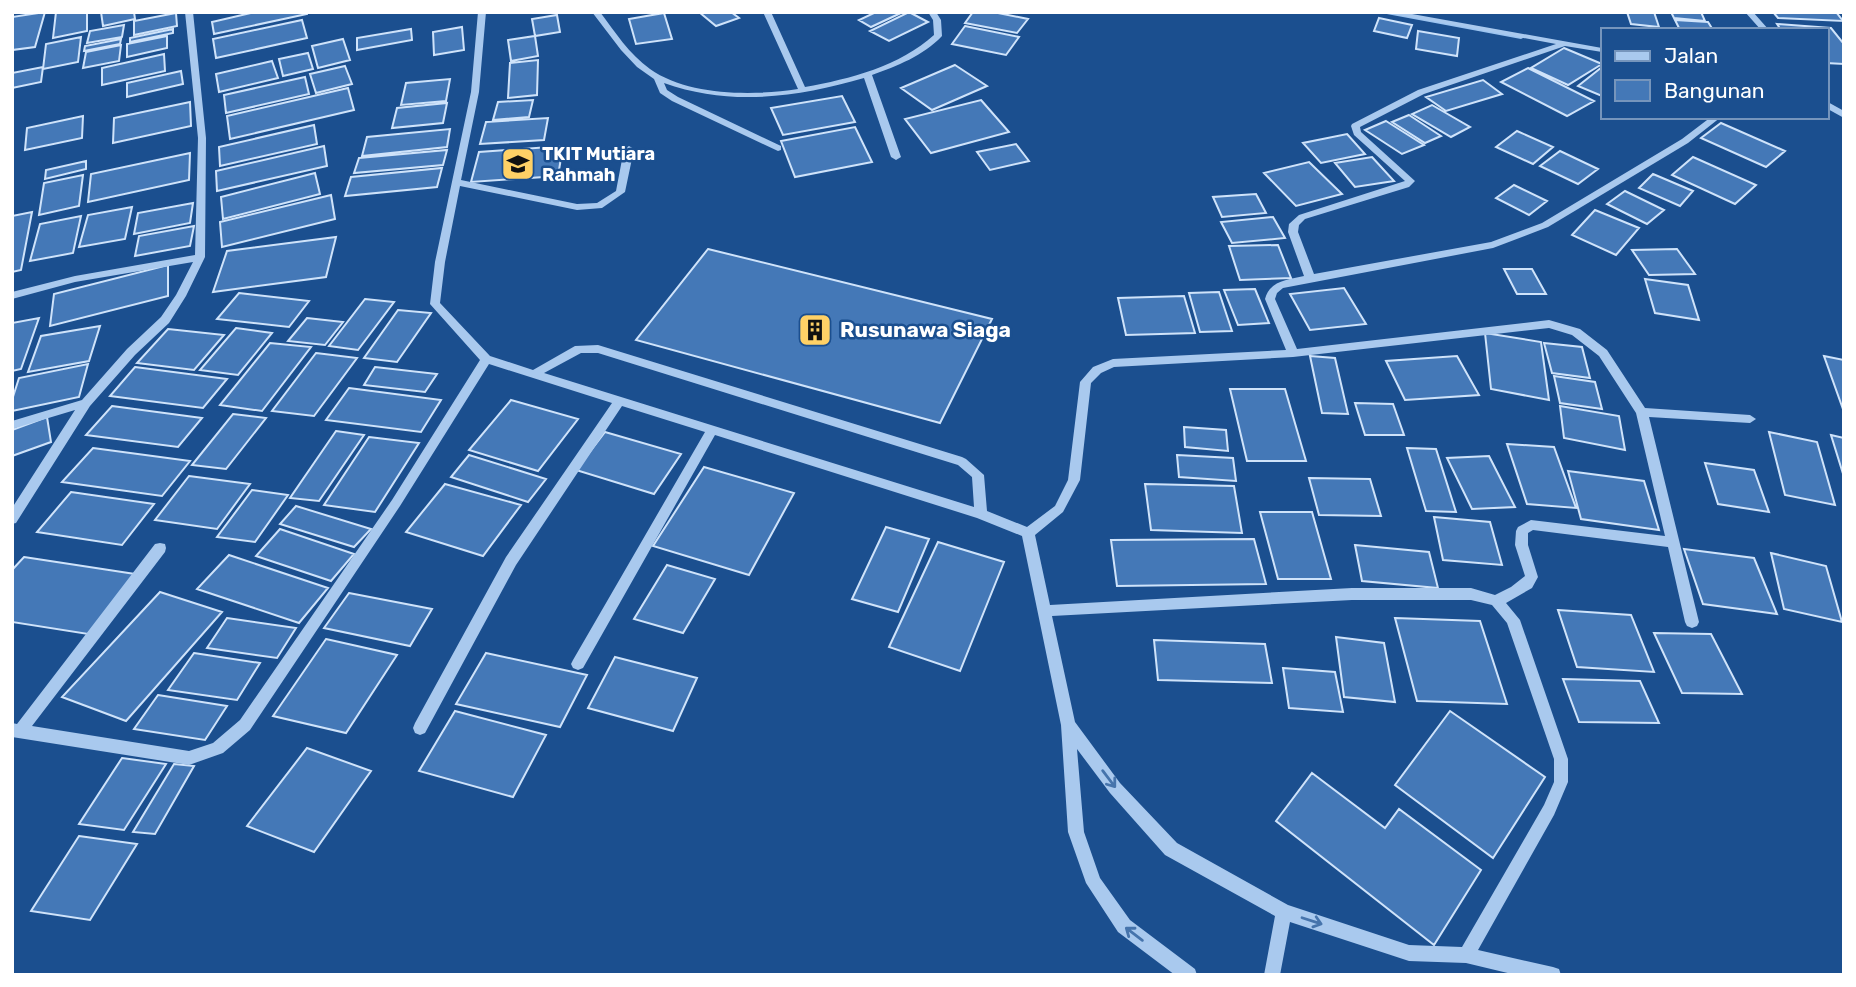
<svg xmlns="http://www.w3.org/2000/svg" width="1856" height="987" viewBox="0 0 1856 987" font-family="Rubik,sans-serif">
<rect width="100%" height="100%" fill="#1b4f8f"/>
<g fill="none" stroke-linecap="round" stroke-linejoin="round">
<path fill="#9cc4f0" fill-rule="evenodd" d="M1376,12H1395L1521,35L1525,37L1521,39Z"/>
</g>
<path fill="#4478b7" stroke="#cfe3fa" stroke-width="2" d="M45,12L35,47L12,50V17Z
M56,12H87V31L53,38Z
M101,12H134L135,19L103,26Z
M255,12H307V14L214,34L212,22Z
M699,12H731L739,18L716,26Z
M876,12H903L871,27L859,20Z
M909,12L928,22L889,41L870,31Z
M973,12H993L1028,19L1017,33L965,23Z
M1627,12H1654L1659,27L1631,24Z
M1671,12H1701L1705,21L1674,18Z
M1773,12H1836L1843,21L1778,18Z
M176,13L177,26L134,35V21Z
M664,13L672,39L636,44L629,19Z
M557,15L560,32L535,36L532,19Z
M1379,18L1412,25L1407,38L1374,31Z
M302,20L307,38L216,58L213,39Z
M1675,20L1708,22L1713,30H1680Z
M1777,24L1831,28L1844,44V64L1826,63V30H1781Z
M124,25L122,37L87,43L90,31Z
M965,26L1019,37L1006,55L952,44Z
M462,27L464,50L434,55L433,32Z
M173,29V33L130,42V38Z
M411,29L412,40L357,50V38Z
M1418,31L1459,38L1457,56L1416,49Z
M167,36V48L127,57V44Z
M535,36L538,56L511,61L508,40Z
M81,37L78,62L43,69L46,44Z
M121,39L120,44L84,51L85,46Z
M343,39L350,60L318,68L312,46Z
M121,45L119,61L83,68L86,52Z
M1564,48L1602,64L1568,85L1531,68Z
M308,53L313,69L283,76L279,59Z
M164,54L165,71L102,85V68Z
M538,60L537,95L508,98L510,63Z
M272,61L278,78L219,92L216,74Z
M955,65L987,86L932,110L901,88Z
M345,66L352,84L316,93L310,74Z
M43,67L41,82L12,88V73Z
M1602,67V96L1578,86Z
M1528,68L1594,101L1567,116L1501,82Z
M181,71L183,84L127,97V83Z
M305,77L309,94L226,113L224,95Z
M450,79L446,101L401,105L406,83Z
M1483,80L1502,94L1446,111L1426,97Z
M348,88L354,110L230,139L227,116Z
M842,96L855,122L783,135L771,108Z
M533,100L529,117L493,120L498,102Z
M981,100L1009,132L931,153L905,119Z
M190,102L191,126L113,143L114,118Z
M447,103L443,123L392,128L397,108Z
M1432,105L1470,127L1451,137L1412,114Z
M1409,115L1441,136L1425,143L1392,122Z
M83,116L82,138L25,150L27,128Z
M548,118L544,140L480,144L486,122Z
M1386,121L1424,145L1402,154L1365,130Z
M1721,123L1785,151L1766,167L1701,138Z
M314,125L317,144L220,166L219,147Z
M855,127L872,162L795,177L781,141Z
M450,129L447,147L362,156L367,137Z
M1517,131L1553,147L1533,164L1496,147Z
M1347,134L1365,154L1321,163L1303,143Z
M1016,144L1029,161L990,170L977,152Z
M324,146L327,166L217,191L216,171Z
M563,146L558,176L471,182L479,152Z
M447,150L443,165L354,173L359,158Z
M1560,151L1598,169L1578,184L1540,166Z
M190,153L189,180L88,202L91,174Z
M1372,157L1394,181L1355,187L1335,163Z
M1693,157L1756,185L1735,204L1672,175Z
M86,161V169L45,179L46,170Z
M1309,162L1342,194L1296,206L1264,173Z
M442,168L437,187L345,196L351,177Z
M315,173L320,194L223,219L221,197Z
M1653,174L1693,191L1680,206L1639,188Z
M83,175L79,206L39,215L44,183Z
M1514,185L1547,201L1529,215L1496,198Z
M1625,191L1664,210L1647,224L1607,204Z
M1256,194L1266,213L1222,217L1213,197Z
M331,195L335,219L222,247L220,222Z
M193,203L190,223L134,234L138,213Z
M132,207L125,239L79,247L88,215Z
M1595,210L1639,228L1616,255L1572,235Z
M32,212L21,270L12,272V216Z
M81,216L73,253L30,261L40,224Z
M1273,217L1285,238L1232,243L1221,222Z
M194,226L190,246L135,256L139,236Z
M336,237L326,277L213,292L227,251Z
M1278,245L1291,278L1240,280L1229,246Z
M708,249L992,319L940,423L636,340Z
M1677,249L1695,274L1649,275L1632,250Z
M168,265V296L50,326L54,294Z
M1504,269H1532L1546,294H1517Z
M1645,279L1688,285L1699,320L1655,313Z
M1344,288L1366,324L1310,330L1290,294Z
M1255,289L1269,323L1238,325L1224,290Z
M1219,292L1232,331L1200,332L1189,293Z
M239,293L309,301L289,327L217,319Z
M1184,296L1195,333L1126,335L1118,298Z
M365,299L394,302L358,350L329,346Z
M398,310L431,313L397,362L364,358Z
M39,318L21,369L12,371V323Z
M307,318L343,322L325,345L288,341Z
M100,326L89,361L28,372L41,336Z
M236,328L272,333L238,375L200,370Z
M168,329L224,335L194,370L137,363Z
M1485,333L1541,342L1549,400L1491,389Z
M270,343L311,347L262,411L220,405Z
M1544,343L1582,347L1590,378L1552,373Z
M316,353L357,358L314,416L272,411Z
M1310,356L1335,358L1348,414L1322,413Z
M1457,356L1479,395L1405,400L1386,361Z
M1824,356L1844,360V412Z
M88,364L79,397L12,411V400L19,378Z
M135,367L227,379L203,408L110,396Z
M375,367L437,374L425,392L364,385Z
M1554,376L1595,382L1602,409L1560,403Z
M349,388L441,400L421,432L326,420Z
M1230,389H1285L1306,461H1247Z
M511,400L578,419L538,471L469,450Z
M1355,403L1393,404L1404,435H1365Z
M112,406L202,418L178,447L86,435Z
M1560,406L1619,416L1625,450L1564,438Z
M233,414L266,418L226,469L192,465Z
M47,417L51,442L12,456V430Z
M1184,427L1226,430L1228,451L1185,447Z
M336,431L364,435L319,501L290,498Z
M605,432L681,454L654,494L576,470Z
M1769,432L1817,442L1835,505L1785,495Z
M1831,435L1844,438V477Z
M369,437L419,443L375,512L324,505Z
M1507,444L1554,447L1576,508L1527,504Z
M93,448L190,461L162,496L62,482Z
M1407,448L1436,449L1456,512L1426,511Z
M469,455L546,479L528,502L451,477Z
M1177,455L1233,458L1236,481L1179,477Z
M1489,456L1515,507L1472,509L1447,458Z
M1705,463L1754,470L1769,512L1718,504Z
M704,467L794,493L749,575L653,546Z
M1568,471L1644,481L1659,530L1581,519Z
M189,476L250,484L217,529L155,520Z
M1309,478L1370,479L1381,516L1319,515Z
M445,484L521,505L483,556L406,532Z
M1145,484L1234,486L1242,533L1151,530Z
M252,490L288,495L255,542L217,537Z
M71,492L154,504L122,545L37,532Z
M296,506L371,529L354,547L280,524Z
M1260,512H1312L1331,579H1278Z
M1434,517L1490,522L1502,565L1443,560Z
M886,527L929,539L898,612L852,599Z
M280,529L354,554L331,581L256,556Z
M1254,539L1266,584L1117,586L1111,540Z
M938,542L1004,562L960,671L889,647Z
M1355,545L1429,552L1438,588L1362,581Z
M1684,549L1754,558L1777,614L1703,604Z
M1771,553L1826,566L1842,622L1784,609Z
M229,555L328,588L299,623L197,589Z
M24,557L135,574L88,634L12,622V570Z
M667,565L715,579L683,633L634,619Z
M160,592L222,612L126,721L62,697Z
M349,593L432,609L410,646L324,628Z
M1558,610L1631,615L1654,672L1577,667Z
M227,618L296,628L277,658L207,648Z
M1395,618L1480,621L1507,704L1417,701Z
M1654,633L1711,634L1742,694L1682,693Z
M1336,637L1384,643L1395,702L1344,697Z
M326,639L397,655L346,733L273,716Z
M1154,640L1265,644L1272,683L1158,680Z
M194,653L260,663L237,700L168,690Z
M486,653L587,675L560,727L456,704Z
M615,657L697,678L673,731L588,708Z
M1283,668L1335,672L1343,712L1289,708Z
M1563,679L1640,681L1659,723L1579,722Z
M158,695L227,706L205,740L134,729Z
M455,711L546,735L513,797L419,771Z
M1450,711L1545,777L1493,858L1395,785Z
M307,748L371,771L314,852L247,826Z
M122,758L166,764L124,830L79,824Z
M174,764L194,766L155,834L133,832Z
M1312,773L1385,828L1399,809L1481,870L1434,945L1276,821Z
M79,836L137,844L90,920L31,911Z"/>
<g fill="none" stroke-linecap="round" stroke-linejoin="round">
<path fill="#a9c9ee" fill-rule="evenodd" d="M185,12H193L206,138L205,257L186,296L169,323L135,355L90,406L16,523L12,524V508L75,410L12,429V421L82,400L127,349L161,317L176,295L193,262L75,282L12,299V292L75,276L195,255L198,138Z
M478,12H486L479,92L461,180L577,204L597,203L616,191L624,149L629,146L634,149L625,192L602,208L577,210L460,186L445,262L440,303L490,356L533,370L575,346L598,345L962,457L966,459L984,475L987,511L1027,527L1055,506L1068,480L1080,382L1093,367L1113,359L1286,350L1265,299C1270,280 1288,280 1304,276L1288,232L1289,224L1299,215L1405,181L1354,135L1351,126L1352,124L1418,90L1556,44L1382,12H1401L1602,48V52L1565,46L1424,94L1360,127L1361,132L1415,181L1409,187L1305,219L1299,225L1298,232L1314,274L1491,242L1542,223L1682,139L1711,117H1721L1688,143L1548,227L1493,248L1283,288L1277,293L1275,299L1297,349L1549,320L1580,329L1607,350L1645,408L1750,415L1756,419L1750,423L1649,417L1699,622L1697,626L1692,628L1687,626L1685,622L1668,547L1533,530L1528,533V545L1538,577L1532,588L1506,603L1520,620L1568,759V782L1554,815L1478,950L1553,967L1559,969L1561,975H1516L1466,963L1409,961L1290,922L1280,975H1264L1275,916L1165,855L1110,793L1077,749L1084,832L1100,878L1130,920L1195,969L1197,975H1175L1118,932L1086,883L1068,832L1061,725L1022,536L977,518L715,435L583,668L578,670L573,668L571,664L573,660L705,432L622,406L516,565L425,733L420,735L415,733L413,728L415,723L506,557L612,403L489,364L400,506L250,730L223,753L189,765L12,737V723L17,724L155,544L160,543L165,544L166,548L165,552L32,726L189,751L213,743L240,720L392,500L480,360L430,304L435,262L471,92ZM1549,328L1572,335L1599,356L1636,413L1665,536L1531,520L1518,527L1516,531L1515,545L1525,576L1511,587L1495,595L1471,588H1352L1050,605L1035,535L1063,512L1080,480L1091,383L1101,373L1114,367L1293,357ZM581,353H598L958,465L972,477L974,507L544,373ZM1352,600H1471L1492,605L1507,623L1554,759V782L1544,805L1462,947L1409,945L1288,905L1177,843L1120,783L1075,722L1052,616Z
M592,12H600C615,32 629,54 650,69C688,96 753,96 798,89L763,12H771L805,87C850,79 900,66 934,35L933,20L928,12H936L941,20L942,36C923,56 897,66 872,75L901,157L896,160L891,157L864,78C798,97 731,107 664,83L667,90L678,97L781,146V150L778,151L672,101L660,93L654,79L637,67L621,50Z
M1745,12H1753L1769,30H1761Z
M1826,101L1844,111V118L1826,108Z"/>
</g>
<defs><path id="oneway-shaft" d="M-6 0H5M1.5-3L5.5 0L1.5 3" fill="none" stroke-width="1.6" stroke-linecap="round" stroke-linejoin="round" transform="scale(1.75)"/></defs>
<g stroke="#4674ac">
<use href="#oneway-shaft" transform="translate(1109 779) rotate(53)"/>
<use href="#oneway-shaft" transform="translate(1312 921) rotate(18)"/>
<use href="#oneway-shaft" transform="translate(1134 934) rotate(-143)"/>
</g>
<defs>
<symbol id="school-square" viewBox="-11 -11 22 22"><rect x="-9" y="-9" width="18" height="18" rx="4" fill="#ffd166" stroke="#1b4f8f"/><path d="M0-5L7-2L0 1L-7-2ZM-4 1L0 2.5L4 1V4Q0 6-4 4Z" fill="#111"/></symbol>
<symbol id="building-square" viewBox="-11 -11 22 22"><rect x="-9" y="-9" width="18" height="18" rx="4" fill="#ffd166" stroke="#1b4f8f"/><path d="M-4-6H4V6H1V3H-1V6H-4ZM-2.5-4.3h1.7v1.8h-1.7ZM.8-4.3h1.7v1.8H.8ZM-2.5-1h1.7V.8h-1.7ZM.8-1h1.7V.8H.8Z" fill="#111"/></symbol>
</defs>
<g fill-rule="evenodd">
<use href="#school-square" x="499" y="145" width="38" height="38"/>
<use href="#building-square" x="796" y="311" width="38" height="38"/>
</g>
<g text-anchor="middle" stroke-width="5" stroke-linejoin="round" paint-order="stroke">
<g font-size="18" font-weight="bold" fill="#fff" stroke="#1b4f8f" text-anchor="start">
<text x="542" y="160">TKIT Mutiara<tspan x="542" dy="21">Rahmah</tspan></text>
</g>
<g font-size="21" font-weight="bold" fill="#fff" stroke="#1b4f8f" text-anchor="start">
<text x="840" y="337">Rusunawa Siaga</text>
</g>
</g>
<rect width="1856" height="987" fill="none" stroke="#ffffff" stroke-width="28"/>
<rect x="1601" y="28" width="228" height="91" fill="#1b4f8f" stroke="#7695bc" stroke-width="2"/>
<rect x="1615" y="51" width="35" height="10" fill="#a9c9ee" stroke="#7695bc" stroke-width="2"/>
<text x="1664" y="63" font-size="21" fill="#ffffff">Jalan</text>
<rect x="1615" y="80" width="35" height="21" fill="#4478b7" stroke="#7695bc" stroke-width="2"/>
<text x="1664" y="98" font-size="21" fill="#ffffff">Bangunan</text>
</svg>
